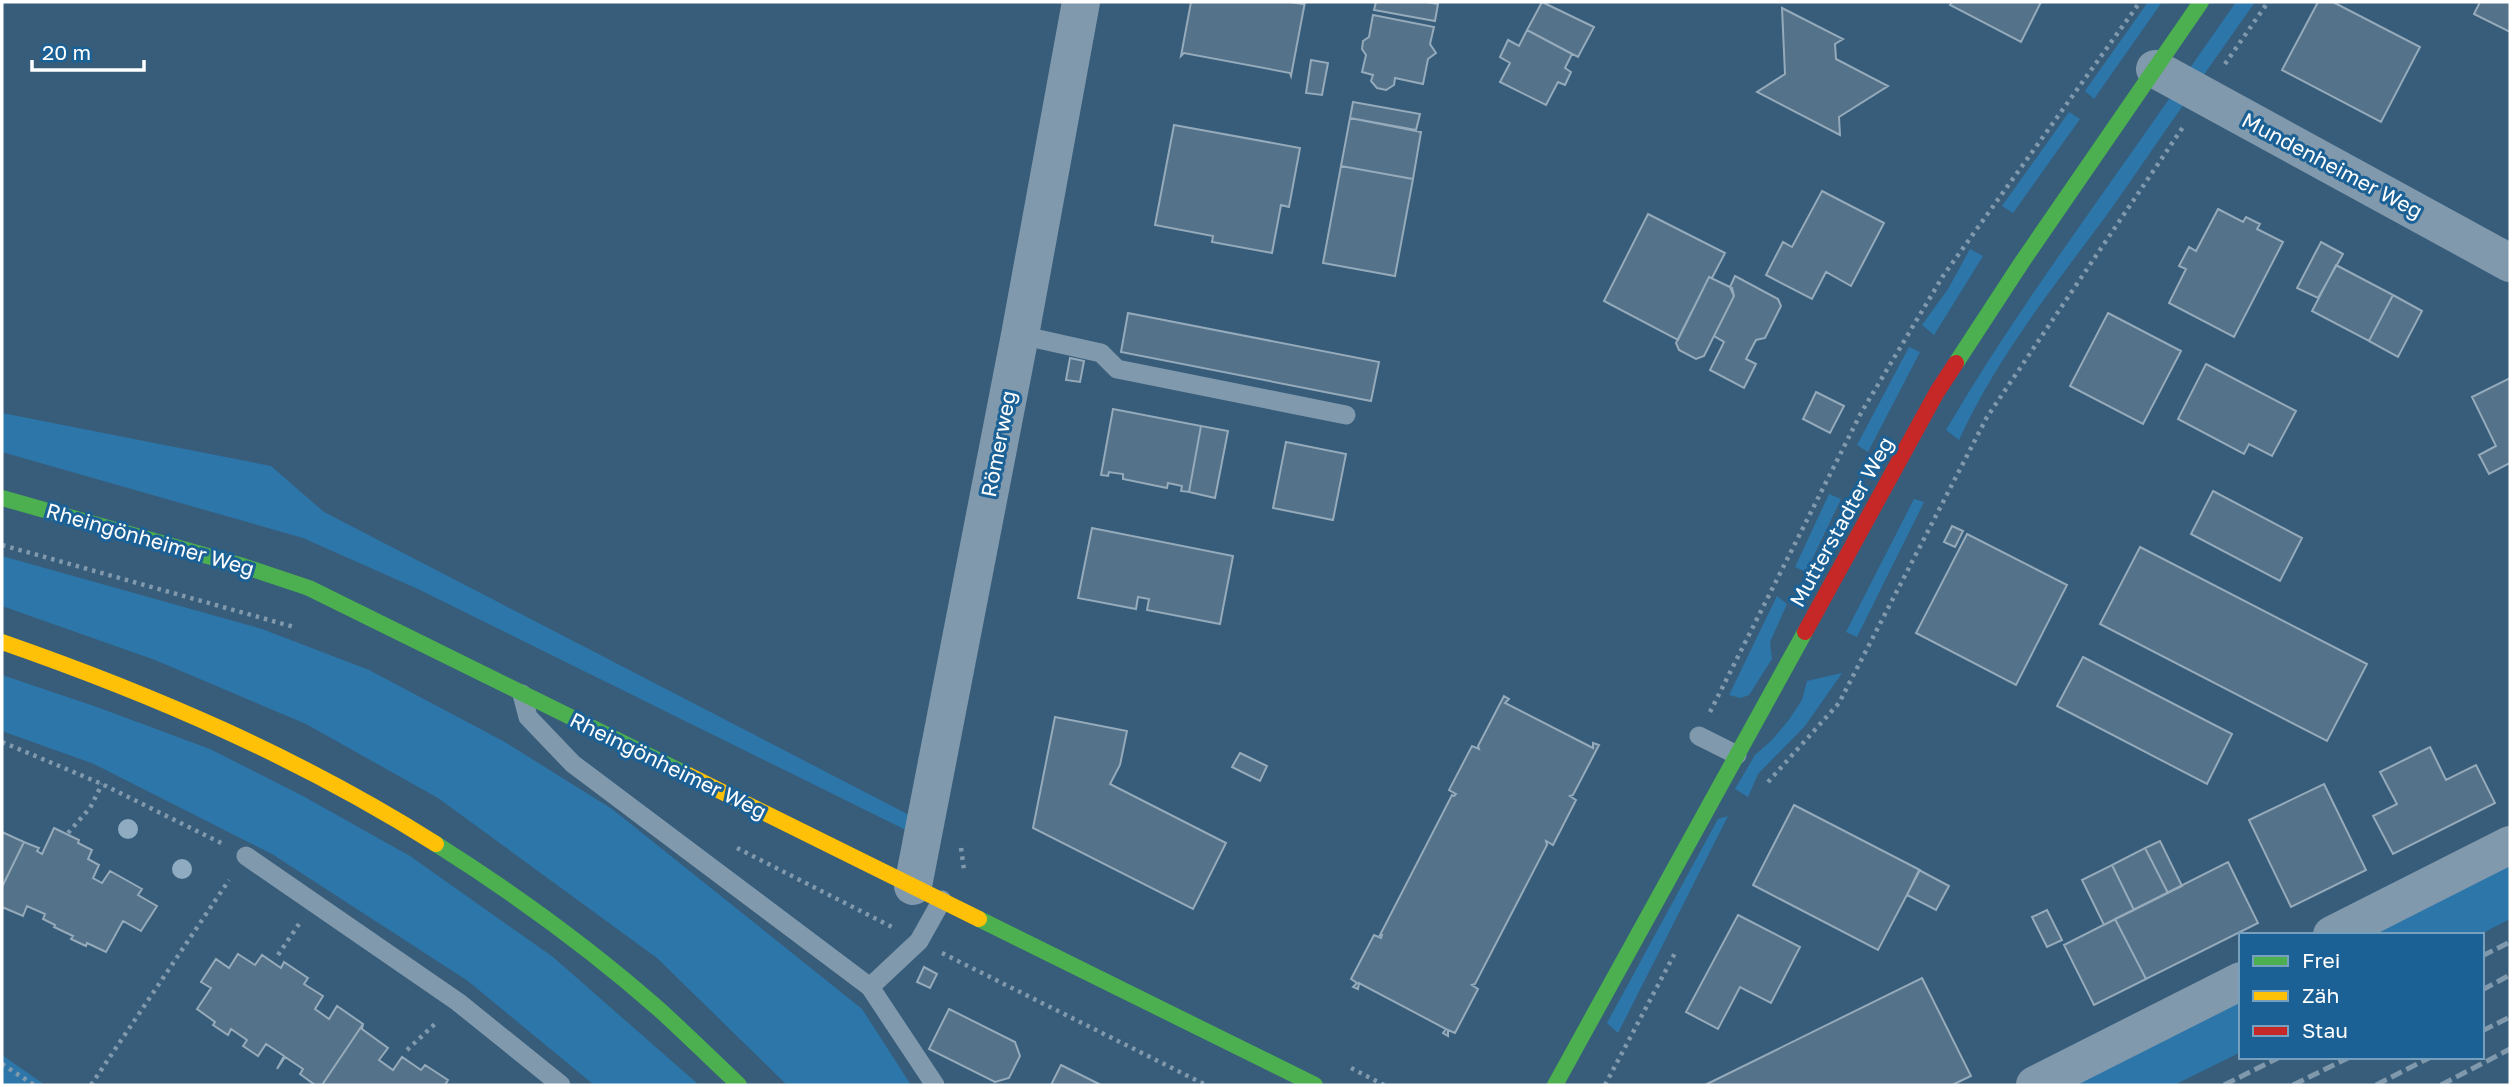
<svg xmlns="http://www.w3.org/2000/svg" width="2512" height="1087" viewBox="0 0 2512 1087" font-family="'Golos Text',sans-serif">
<rect width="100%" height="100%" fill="#375d7a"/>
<path fill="#2d76aa" d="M2148,2H2162L2094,99L2085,91Z
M2236,2H2255L2203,76L2190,68Z
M2176,89L2189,97C2161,136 2134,177 2106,216C2053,287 1996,359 1959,440L1946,430C2015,312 2098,202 2176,89Z
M2069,112L2080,119L2013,213L2002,206Z
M1970,249L1983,256L1934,335L1922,325L1948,289Z
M1909,347L1920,352L1868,452L1857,445Z
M2,413L271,466L324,512L915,818L912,833L418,589L303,538L2,452Z
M1829,494L1841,499L1806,572L1795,567Z
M1914,499L1924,502L1857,637L1846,632Z
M2,556L262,629L369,670L503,741L612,809L862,1009L911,1085H787L657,958L438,798L306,724L155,660L2,606Z
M1777,596L1787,604L1770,642L1772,659L1749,695L1741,698L1729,695Z
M1842,673L1805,726L1758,774L1748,797L1735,789L1755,755L1772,740L1788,721L1802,700L1807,681Z
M2,675L94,706L210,749L301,795L410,856L553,957L699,1085H594L468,981L272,854L94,764L2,731Z
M1728,816L1618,1033L1607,1023L1718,819Z
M2510,858V919L2479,935H2358Z
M2241,994V1052L2174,1085H2060Z
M2,1055L45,1085H2Z"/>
<path fill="#547289" stroke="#95aaba" stroke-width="2" d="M1191,2H1290L1302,4L1305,2L1291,76L1290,73L1184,53L1181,56Z
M1376,2H1426L1438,4L1435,21L1374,10Z
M1542,2L1594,27L1578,57L1527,30Z
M1952,2H2041L2021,42L1950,5Z
M2318,2H2333L2420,47L2381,122L2282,70Z
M2480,2H2510V32L2474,14Z
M1782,8L1843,39L1835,44L1836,59L1888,86L1839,117L1840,135L1757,92L1785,74Z
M1373,15L1434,27L1430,44L1436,53L1428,59L1423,84L1395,78L1394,85L1386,90L1377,88L1371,81L1373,75L1362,72L1366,55L1362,49L1363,41L1369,37Z
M1527,30L1572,54L1565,68L1571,72L1565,85L1558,82L1546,105L1500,82L1510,63L1500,57L1508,40L1519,46Z
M1311,60L1328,63L1322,95L1306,93Z
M1353,102L1420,114L1416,130L1350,118Z
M1350,118L1421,132L1413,179L1341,166Z
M1174,125L1300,148L1289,207L1281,205L1272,253L1212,242L1213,236L1155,225Z
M1341,166L1413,179L1395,276L1323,263Z
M1822,191L1884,223L1851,286L1826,272L1812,299L1766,275L1783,242L1792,247Z
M2218,209L2243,222L2246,217L2260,224L2257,229L2283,242L2234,337L2169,303L2186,269L2179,266L2189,247L2196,251Z
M1648,214L1725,253L1712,278L1709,277L1678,340L1604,301Z
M2321,242L2343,254L2318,298L2297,288Z
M2336,265L2393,295L2369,341L2312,311Z
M1735,276L1778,299L1781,306L1765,338L1756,340L1746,359L1756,364L1744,388L1710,370L1724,342L1714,336L1734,296L1730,287Z
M1709,277L1732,288L1734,296L1704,356L1696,359L1679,350L1676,343Z
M2393,295L2422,311L2398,357L2369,341Z
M1128,313L1379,362L1371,401L1121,352Z
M2108,313L2181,351L2143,424L2070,386Z
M1070,358L1084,361L1080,382L1066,380Z
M2206,364L2296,411L2272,456L2249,444L2244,454L2178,419Z
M2510,378V463L2489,474L2479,455L2496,446L2472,397Z
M1816,392L1844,406L1830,433L1803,419Z
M1113,409L1201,426L1189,492L1181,491L1182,486L1168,483L1167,488L1123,479V474L1109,472L1108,476L1101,475Z
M1201,426L1228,431L1215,498L1189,492Z
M1286,442L1346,454L1333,520L1273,508Z
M2213,491L2302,538L2280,581L2191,534Z
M1952,526L1963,531L1955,547L1944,542Z
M1092,528L1233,556L1220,624L1147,610L1149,599L1138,597L1136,609L1078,598Z
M1967,534L2067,585L2016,685L1916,633Z
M2140,547L2367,664L2327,741L2100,624Z
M2083,657L2232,734L2207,784L2057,706Z
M1504,696L1509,699L1505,703L1593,748V743L1599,745L1573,795L1570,796L1576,800L1553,845L1546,841L1547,845L1475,984L1472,985L1478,989L1455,1033L1448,1030V1036L1443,1033L1446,1029L1359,983L1358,989L1353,987L1357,983L1351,979L1374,935L1381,938L1382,935H1380L1452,795L1454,796L1456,794L1449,790L1472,746L1479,749L1478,746Z
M1055,717L1127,731L1120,765L1110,784L1226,843L1193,909L1033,828Z
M2430,747L2446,780L2476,765L2495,803L2393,854L2373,816L2397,804L2380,772Z
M1240,753L1267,766L1260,781L1232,767Z
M2324,784L2366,870L2291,907L2249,820Z
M1794,805L1920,870L1878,950L1753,885Z
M54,828L79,840L78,843L92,850L88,859L99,865L93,878L102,883L110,871L142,889L138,895L157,906L141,931L123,921L106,952L87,943L86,946L71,939L73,936L54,927L55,925L43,919L45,914L27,906L23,916L2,907V887L24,842L39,848L37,851L42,854Z
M2,832L24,842L2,887Z
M2160,841L2182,886L2168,893L2145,848Z
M2145,848L2168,893L2134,910L2112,865Z
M2228,862L2258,923L2146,979L2115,919Z
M2112,865L2134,910L2104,925L2082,880Z
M1919,870L1949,886L1936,910L1907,895Z
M2047,910L2062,940L2047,947L2032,917Z
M1738,915L1800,947L1771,1003L1740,987L1718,1029L1686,1012Z
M2115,919L2146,979L2094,1005L2064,945Z
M238,954L255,965L262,955L281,968L284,962L308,978L304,984L323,996L315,1009L329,1019L337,1006L363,1024L322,1085H315L300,1074L303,1069L285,1057L277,1069L284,1056L266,1044L258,1056L243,1046L247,1040L231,1029L228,1035L213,1025L215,1022L197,1009L211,988L201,982L216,959L229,968Z
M924,967L937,974L930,988L917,982Z
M1922,978L1971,1076L1952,1085H1705Z
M949,1009L1015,1042L1020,1056L1009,1078L995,1082L929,1049Z
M363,1024L362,1029L388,1048L379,1060L393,1070L402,1057L421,1070L425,1065L448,1080L445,1085H322Z
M1061,1065L1101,1085H1051Z"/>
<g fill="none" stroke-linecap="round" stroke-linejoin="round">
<path stroke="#8199ad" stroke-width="4.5" stroke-dasharray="3.5 5" stroke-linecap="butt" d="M2225,64L2268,2
M2,545L294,627
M1710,712L1861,413L1943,276L2140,2
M2,742L102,784L223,844
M1768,782L1839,703L1987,417L2183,127
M68,833L90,808L102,784
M737,848L894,928
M961,848L964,870
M942,953L1206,1085
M278,955L299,924
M407,1050L437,1022
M2,1064L34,1085
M1351,1068L1384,1085
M91,1085L229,880
M1605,1085L1675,953"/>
<path stroke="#8199ad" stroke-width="19" d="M1020,335L1101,353L1117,369L1346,415
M522,694L528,717L573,764L870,987L935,1085
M1699,736L1737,755
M246,856L458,1002L561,1085
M870,987L919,941L942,900"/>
<path stroke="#8199ad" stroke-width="38" d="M2155,69L2510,263
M913,886L1020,335L1081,2
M2332,935L2510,845
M2035,1085L2241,981"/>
<path stroke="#4caf50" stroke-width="16" d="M1956,363L2022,262L2201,2
M2,498L243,566L309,588L688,775
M436,844C515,894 591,949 661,1011C687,1035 713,1060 739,1085
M979,919L1315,1085
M1555,1085L1805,632"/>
<path stroke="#ffc107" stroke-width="16" d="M2,642C154,695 300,758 436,844
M688,775L979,919"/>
<path stroke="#c62828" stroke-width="16" d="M1805,632L1937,392L1956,363"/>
<path stroke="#7f98ab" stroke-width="5" stroke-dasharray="12 5" stroke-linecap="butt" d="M2482,956L2510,942
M2482,990L2510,975
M2482,1031L2510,1017
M2224,1085L2280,1057
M2293,1085L2350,1057
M2376,1085L2431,1057
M2441,1085L2510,1049"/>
</g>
<g fill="#8eabc1">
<circle cx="128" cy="829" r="10"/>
<circle cx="182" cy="869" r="10"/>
</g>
<g text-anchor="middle" stroke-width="6" stroke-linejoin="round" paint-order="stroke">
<g font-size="21" fill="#fff" stroke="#1c6195">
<text transform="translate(2332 166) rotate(28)" y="7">Mundenheimer Weg</text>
<text transform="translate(999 444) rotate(-79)" y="7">Römerweg</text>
<text transform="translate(1842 522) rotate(-61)" y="7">Mutterstadter Weg</text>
<text transform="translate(150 540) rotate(16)" y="7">Rheingönheimer Weg</text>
<text transform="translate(668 766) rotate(26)" y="7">Rheingönheimer Weg</text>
</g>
</g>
<rect width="2512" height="1087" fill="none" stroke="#ffffff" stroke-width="7"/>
<rect x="2239" y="933" width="245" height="126" fill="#1c6195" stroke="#77a0bf" stroke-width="2"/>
<rect x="2253" y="956" width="35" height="10" fill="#4caf50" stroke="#77a0bf" stroke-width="2"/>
<text x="2302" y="968" font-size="21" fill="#ffffff">Frei</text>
<rect x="2253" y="991" width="35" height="10" fill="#ffc107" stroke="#77a0bf" stroke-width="2"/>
<text x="2302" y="1003" font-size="21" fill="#ffffff">Zäh</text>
<rect x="2253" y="1026" width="35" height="10" fill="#c62828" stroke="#77a0bf" stroke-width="2"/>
<text x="2302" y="1038" font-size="21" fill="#ffffff">Stau</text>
<path d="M32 60v10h112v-10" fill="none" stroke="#ffffff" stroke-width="3.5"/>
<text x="42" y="60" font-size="21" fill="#ffffff" stroke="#1c6195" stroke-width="5" paint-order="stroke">20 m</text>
</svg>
